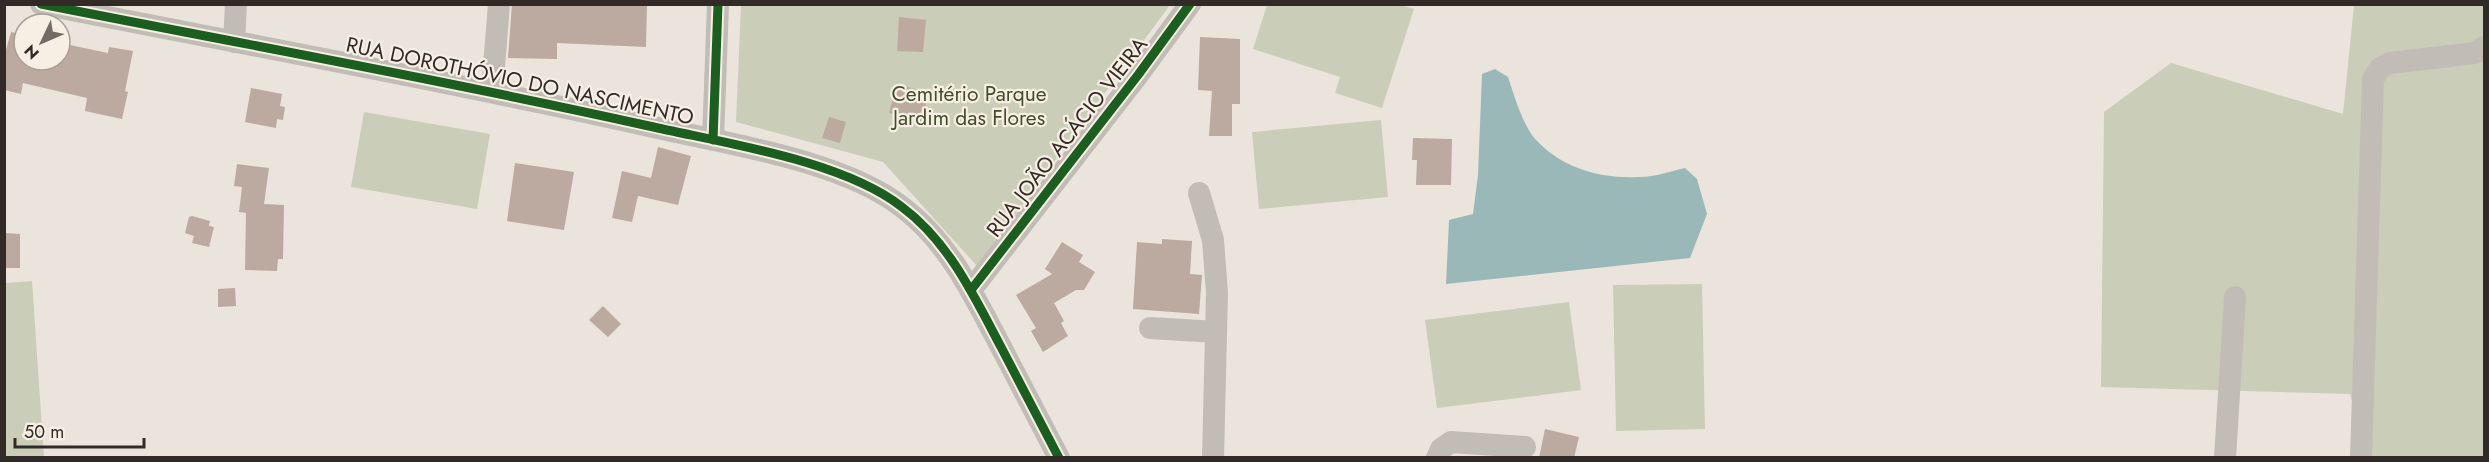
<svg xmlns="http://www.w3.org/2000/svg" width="2489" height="462" viewBox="0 0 2489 462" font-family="Jost,sans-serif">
<rect width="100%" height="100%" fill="#eae4dd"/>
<path fill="#caceb8" d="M741,5H1170L977,266L883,162L736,122Z
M1401,5L1414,9L1382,108L1335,93L1340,77L1253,49L1267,5Z
M2354,5H2484V457H2368L2350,394L2101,387L2104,112L2171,63L2343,114Z
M364,112L490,134L477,209L351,187Z
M1381,120L1388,197L1259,209L1252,132Z
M32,281L44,457H5V283Z
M1702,284L1705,429L1616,431L1613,285Z
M1569,302L1581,390L1437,408L1425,320Z"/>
<path fill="#9bb8b9" d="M1495,69L1508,77C1514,95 1523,126 1536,140C1563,169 1602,179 1640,177C1655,177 1671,171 1685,168L1697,179L1707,214L1690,258L1446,284L1449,220L1473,214L1478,175L1482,74Z"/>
<path fill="#bca99f" d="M512,4H647L646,47L557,43V59L508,58Z
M899,17L926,20L923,52L897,51Z
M11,32L24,35V60H60V43L108,53L109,47L133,51L125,91L128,92L122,119L85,111L87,98L23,83L21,94L4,90V57Z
M1200,37L1240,39V104H1232V136H1209L1212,91L1198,90Z
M897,84L929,93L921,122L889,113Z
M251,88L282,94L280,106L285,107L283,120L277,119L276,128L245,122Z
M829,117L846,122L840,143L822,138Z
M1413,138L1452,139L1451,185H1416L1417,160H1412Z
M658,147L691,156L678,205L638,196L632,222L612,218L622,171L651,178Z
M515,163L574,172L564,230L507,221Z
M237,164L269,168L264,204L284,205L283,259H278L277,271L245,270L246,213L239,212L242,187L234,186Z
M192,216L210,221L209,226L214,227L209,247L192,243L194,236L185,233L189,217Z
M4,233L20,234V268H4Z
M1162,239L1192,241L1190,274L1202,275L1199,314L1133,309L1137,242L1162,244Z
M1062,242L1083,255L1079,262L1095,272L1084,290H1076L1054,303L1064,321L1061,323L1068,336L1043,352L1031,331L1036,328L1016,295L1052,274L1045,269Z
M235,288L236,306L218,307V289Z
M603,306L621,324L608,337L589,320Z
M1545,429L1579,437L1574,458H1539Z"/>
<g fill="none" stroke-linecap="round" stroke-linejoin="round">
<path stroke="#c2bcb6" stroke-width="22" d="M41,4C244,44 447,81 649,126C723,143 842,160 902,207C949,242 974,296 1001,347C1020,384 1040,421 1059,458
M234,42L236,4
M492,91L499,4
M713,140L718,4
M1199,193L1213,240L1217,293L1213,458
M971,290L1138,75L1190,4
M1150,328L1216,332
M1437,458L1441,449L1451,442L1525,447
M2225,458L2235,297
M2361,458L2373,79L2380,68L2390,63L2475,53L2484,47"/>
<defs>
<path id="cycleway" d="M41,4C244,44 447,81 649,126C723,143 842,160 902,207C949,242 974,296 1001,347C1020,384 1040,421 1059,458
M713,140L718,4
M971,290L1138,75L1190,4"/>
</defs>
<use href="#cycleway" stroke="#f7efe4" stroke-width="13"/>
<use href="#cycleway" stroke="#1b5e20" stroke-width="9"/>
</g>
<g text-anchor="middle" stroke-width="4.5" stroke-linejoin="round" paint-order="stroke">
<g font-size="21" fill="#322a26" stroke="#f7efe4">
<text transform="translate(520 81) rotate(12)" y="7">RUA DOROTHÓVIO DO NASCIMENTO</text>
<text transform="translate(1067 137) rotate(-52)" y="7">RUA JOÃO ACÁCIO VIEIRA</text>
</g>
<g font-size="21" fill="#404e2b" stroke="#f7efe4">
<text x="969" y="101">Cemitério Parque<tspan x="969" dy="24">Jardim das Flores</tspan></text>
</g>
</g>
<rect width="2489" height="462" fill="none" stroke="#322a26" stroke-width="12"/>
<g transform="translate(42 42) rotate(226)"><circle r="28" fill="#f7efe4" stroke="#a8a098" stroke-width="1.5"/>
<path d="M0-4.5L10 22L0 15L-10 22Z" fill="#726b66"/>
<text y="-9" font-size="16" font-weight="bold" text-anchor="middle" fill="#322a26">N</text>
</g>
<path d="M15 438v9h129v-9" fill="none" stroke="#322a26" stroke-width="3"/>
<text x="24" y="438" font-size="18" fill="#322a26" stroke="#f7efe4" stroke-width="4.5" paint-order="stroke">50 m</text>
</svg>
